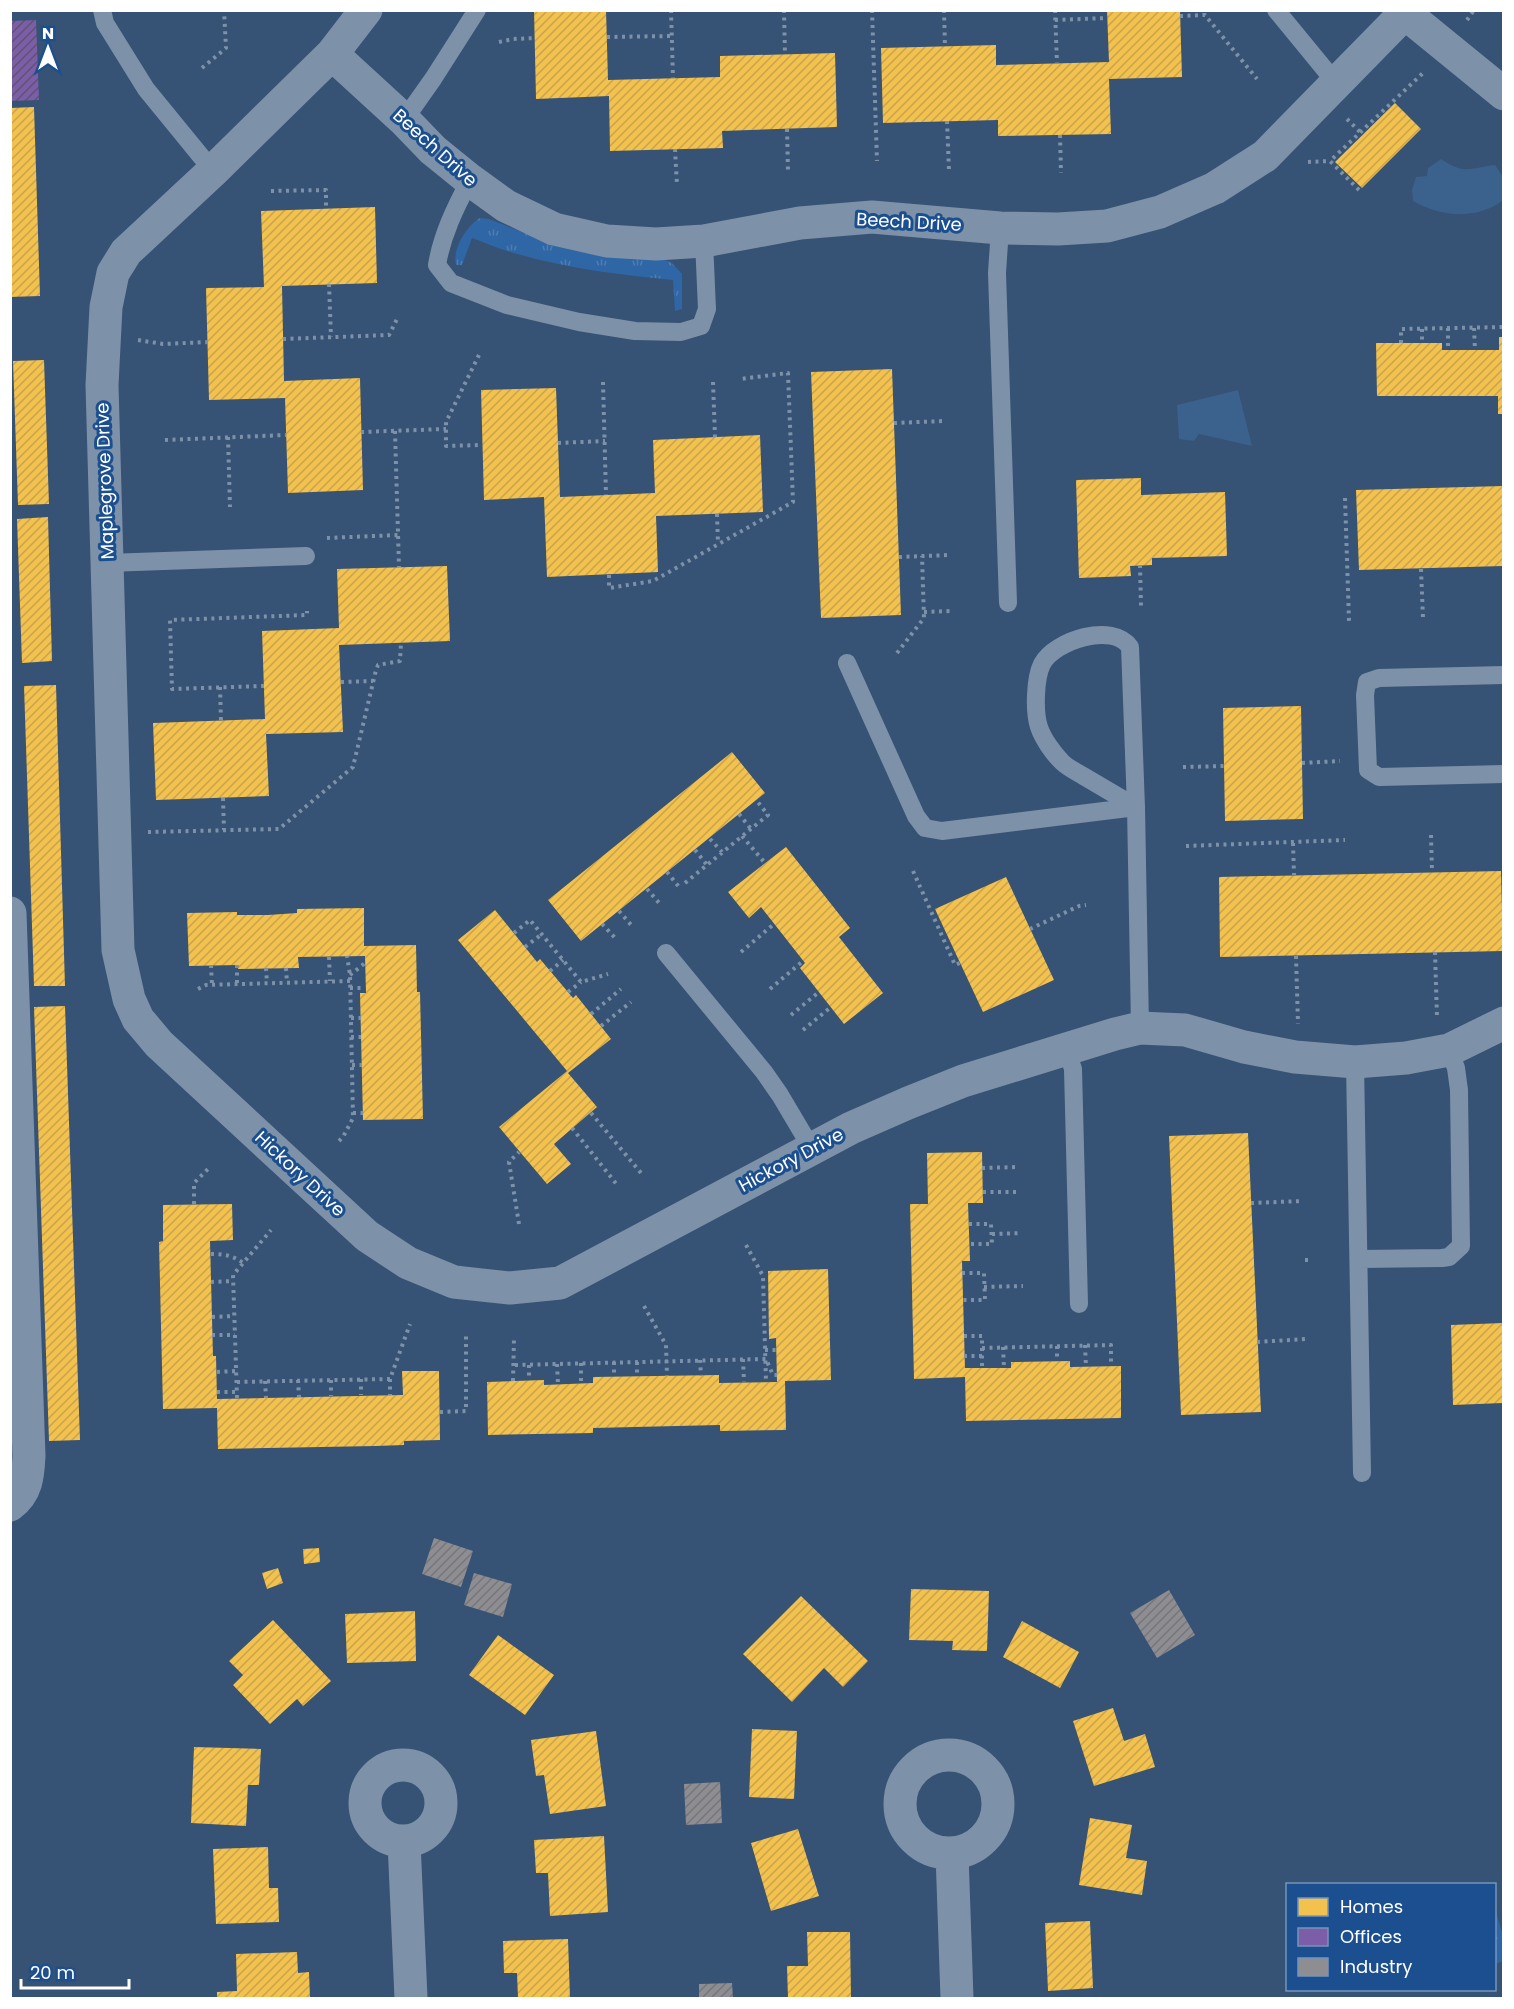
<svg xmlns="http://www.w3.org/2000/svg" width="1514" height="2009" viewBox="0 0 1514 2009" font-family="Poppins,sans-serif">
<defs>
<pattern id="grass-tufts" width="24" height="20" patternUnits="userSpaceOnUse" patternTransform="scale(1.5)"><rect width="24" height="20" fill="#2f66a5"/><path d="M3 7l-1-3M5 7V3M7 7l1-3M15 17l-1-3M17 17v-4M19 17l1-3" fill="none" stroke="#4e7db2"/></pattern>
<pattern id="forest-crowns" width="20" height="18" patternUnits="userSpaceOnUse" patternTransform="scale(1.5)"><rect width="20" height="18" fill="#2f66a5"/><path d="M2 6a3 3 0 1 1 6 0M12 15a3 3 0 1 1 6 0" fill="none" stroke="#4e7db2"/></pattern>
<pattern id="homes-hatch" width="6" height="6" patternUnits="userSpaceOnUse" patternTransform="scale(1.5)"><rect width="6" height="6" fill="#f2c14e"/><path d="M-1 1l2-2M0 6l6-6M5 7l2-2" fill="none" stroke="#c8a44e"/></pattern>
<pattern id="offices-hatch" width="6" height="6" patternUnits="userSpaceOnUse" patternTransform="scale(1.5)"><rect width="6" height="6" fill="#7b5ea7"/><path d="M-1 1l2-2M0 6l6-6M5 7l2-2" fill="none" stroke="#5f5370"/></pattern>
<pattern id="industry-hatch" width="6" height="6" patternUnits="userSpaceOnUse" patternTransform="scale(1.5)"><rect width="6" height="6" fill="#8d8d92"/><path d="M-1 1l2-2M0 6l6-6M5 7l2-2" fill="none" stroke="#76767a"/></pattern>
</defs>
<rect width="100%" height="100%" fill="#365274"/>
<path fill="url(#grass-tufts)" d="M480,218L489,219L527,234L625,257L665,260L672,263L682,274V309L675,311L673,280C622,275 571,269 521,255C504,251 488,244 472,238L462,265H456C452,250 466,226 480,218Z"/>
<path fill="url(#forest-crowns)" d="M1494,1905L1503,1936V1961L1495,1964Z"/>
<path fill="#3b618d" d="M1441,159C1465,175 1469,168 1495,165L1503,177L1502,201C1476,220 1440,217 1413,201L1412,190L1416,177L1427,176L1428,168Z
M1238,390L1252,446L1199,434L1194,441L1179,439L1177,405Z"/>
<path fill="url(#homes-hatch)" d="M534,10H606L608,80L720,77V56L835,53L837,127L722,131L723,148L610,151L609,96L536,99Z
M1107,10H1180L1182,77L1109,79L1111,134L998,136V120L883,123L881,48L996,45V65L1109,62Z
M1395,103L1421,129L1362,188L1335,162Z
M34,107L40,296L10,297V108Z
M375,207L377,283L282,286L284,381L360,378L363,490L288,493L285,398L209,400L206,288L264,287L261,211Z
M1499,337H1503V414H1498V396H1377L1376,343H1442V350H1499Z
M44,360L49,504L18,505L13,361Z
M892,369L901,615L821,618L811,372Z
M556,388L560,497L655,493L653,440L760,435L763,512L656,516L658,572L547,577L544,497L484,500L481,390Z
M1141,478V495L1225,492L1227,556L1152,558V565L1130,566L1131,576L1079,578L1076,480Z
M1503,486V566L1359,570L1356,490Z
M48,517L52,661L22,663L17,519Z
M447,566L450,641L339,645L343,732L266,734L269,796L156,800L153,723L265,719L262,631L339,628L337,569Z
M56,685L65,986H34L24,686Z
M1301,706L1303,819L1225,821L1223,708Z
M732,752L765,793L581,941L548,900Z
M786,847L850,928L839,937L883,993L844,1024L800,968L805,963L761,907L749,918L728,892Z
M1501,871L1503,951L1220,957L1219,877Z
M1006,877L1054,980L983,1012L935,909Z
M364,908V946L416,945L417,992H420L423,1119L363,1120L360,993H366L365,956L298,957L299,968L238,969V965L189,966L187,913L237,912V915H268L297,913V909Z
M495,910L537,962L540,959L573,998L576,995L611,1039L568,1073L597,1107L554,1144L571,1164L547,1184L499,1127L567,1071L458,940Z
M65,1006L80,1440L49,1441L34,1007Z
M1248,1133L1261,1412L1181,1415L1169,1136Z
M982,1152L983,1203H968L970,1261H962L965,1368H1011V1362L1070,1361V1367L1121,1366V1418L966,1421L965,1377L914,1379L910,1204H928L927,1153Z
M232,1204L233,1240L210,1241L213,1356H216L217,1399L403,1395L402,1371H439L440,1440L404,1441V1445L376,1446L218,1449L217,1408L163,1409L159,1242L163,1241V1205Z
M828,1269L831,1380L785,1381L786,1430L720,1431V1425L593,1428V1433L488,1435L487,1382L544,1380V1385L593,1383V1377L719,1375V1383L777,1382L776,1338L769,1339L768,1271Z
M1503,1323V1403L1453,1405L1451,1325Z
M319,1548L320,1562L304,1564L303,1549Z
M278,1568L283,1583L267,1589L262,1573Z
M911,1589L989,1591L987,1651L952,1650L953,1641L909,1640Z
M801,1596L868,1661L843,1687L824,1668L792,1702L743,1654Z
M415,1611L416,1661L347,1663L345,1614Z
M273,1620L331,1681L303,1706L297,1699L270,1724L233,1685L243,1675L229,1661Z
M1022,1621L1079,1652L1060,1688L1003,1657Z
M498,1635L554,1675L525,1715L469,1675Z
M1113,1708L1124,1741L1145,1734L1155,1767L1094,1786L1073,1721Z
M752,1729L797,1731L794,1799L749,1797Z
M596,1731L606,1806L550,1814L544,1775L536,1776L531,1740Z
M194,1747L261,1749L259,1785H248L246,1826L191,1823Z
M1090,1818L1132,1825L1126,1858L1147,1861L1142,1895L1079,1885Z
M798,1829L819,1896L771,1911L751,1843Z
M604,1836L608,1912L550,1916L548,1873H536L534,1840Z
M268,1847L269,1888H278L279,1922L216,1924L213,1849Z
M1090,1921L1093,1988L1048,1991L1045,1923Z
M807,1932H850L851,1998H788L787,1966H808Z
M568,1939L570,1998H518L517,1973H504L503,1941Z
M297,1952L298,1973L309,1972L310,1998H217V1992L237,1991L236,1954Z"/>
<path fill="url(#offices-hatch)" d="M36,20L39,100L10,101V21Z"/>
<path fill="url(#industry-hatch)" d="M434,1538L473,1551L461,1587L422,1574Z
M474,1573L512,1584L503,1617L464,1605Z
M1169,1590L1195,1635L1157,1658L1130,1613Z
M720,1782L722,1823L686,1825L684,1784Z
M732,1983L733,1998H699V1984Z"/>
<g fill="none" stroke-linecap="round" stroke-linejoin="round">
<path stroke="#7d92a8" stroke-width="4" stroke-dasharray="3 4.5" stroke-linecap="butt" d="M671,10L673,78
M784,10L785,55
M872,10L877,161
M944,10L945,47
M1055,10L1057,64
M1180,16L1205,15L1257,79
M1055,20L1108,18
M1467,20L1474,10
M607,37L671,36
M499,42L513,39L535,38
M202,68L226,48L224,10
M1347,119L1363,135
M947,121L949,170
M787,129L788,171
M1060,135L1061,173
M675,149L677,185
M1308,162L1330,161
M1359,190L1330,161L1423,73
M271,191L326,190V209
M329,284L331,337
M1448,328V350
M1474,328L1475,350
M1422,329V343
M283,339L389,335L397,319
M138,340L163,344L208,342
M1401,343V329L1504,327
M479,355L446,422V446L482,445
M603,382L606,495
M713,382L715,437
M894,423L944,421
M395,431L399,567
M361,432L446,429
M228,437L230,507
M165,440L286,435
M558,443L605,441
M1345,498L1349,621
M717,514L718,544
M327,538L398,535
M899,557L949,555
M1140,565L1141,606
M1421,569L1423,618
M609,575V588L653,581L793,502L788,373L740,379
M924,612L950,611
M897,653L924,618L922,556
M341,682L373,681
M264,686L172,689L170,620L307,615V611
M220,687L221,721
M1302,763L1340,761
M1183,767L1224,766
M223,798L224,830
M739,814L751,829
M148,832L279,829L353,767L376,670L378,665L400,661L401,643
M1431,835L1432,872
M742,836L765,863
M710,839L722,852
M1293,843L1294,875
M1186,846L1345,840
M695,850L707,865
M913,871L955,965L960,963
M667,872L679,887
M685,883L768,815L757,801
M647,889L660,904
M619,911L632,926
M602,924L616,939
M1030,929L1079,906L1086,905
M514,933L530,920L581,982L608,974
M525,947L542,934
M741,952L774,924
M1435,952L1437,1017
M1296,956L1298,1024
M329,957L330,981
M211,965L212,985
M237,965V984
M266,968L267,983
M286,968L287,983
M550,971L563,960
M350,975L365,963
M350,988H365
M198,989L206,985L350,981
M770,989L803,961
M568,992L581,982
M591,1014L621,989
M791,1015L819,992
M351,1018H361
M601,1026L631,1002
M803,1030L831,1007
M351,1037H361
M352,1065H362
M353,1113H363
M591,1113L641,1173
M572,1128L618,1186
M339,1141L343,1137L353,1118L350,975L347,956
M982,1168L1019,1167
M983,1192H1020
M1251,1203L1303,1201
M194,1204V1183L208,1169
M519,1224L509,1162L519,1152
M969,1224H991L992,1244H969
M992,1234L1022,1233
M746,1245L763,1276L766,1382
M211,1254C222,1254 233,1255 243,1263
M1305,1260H1311
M962,1273H984L985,1300H963
M211,1282L233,1281
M984,1287L1023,1286
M644,1306L666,1345L667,1376
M212,1317L234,1316
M212,1335H235
M964,1336H982V1368
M1257,1342L1306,1339
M1085,1345L1086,1367
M1057,1346V1361
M1003,1347L1004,1368
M982,1348L1111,1345V1366
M765,1350H776
M964,1356H982
M743,1359L744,1382
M700,1360L701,1376
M614,1362V1377
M637,1362V1377
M581,1363V1383
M557,1364L558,1384
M515,1365L766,1359L773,1375H777
M529,1365V1380
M217,1372L236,1371
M361,1379V1395
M390,1379V1395
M298,1380L299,1397
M331,1380V1396
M265,1381L266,1398
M513,1381L514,1338
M237,1382L390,1379L410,1324
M217,1392H237
M237,1398L233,1275L271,1230
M440,1412L466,1411V1336"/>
<path stroke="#7d92a8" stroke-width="18" d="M102,10L105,23L146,89L213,171
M1276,10L1336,83
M404,120L433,79L477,10
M470,180C455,208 442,235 437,265L451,283L507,305L579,322L635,331L681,332L701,326L707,309L704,241
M1000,228L997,273L1008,603
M107,563L306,556
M847,663L916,816L925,828L942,831L1136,807
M1504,675L1379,678L1367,682L1365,695L1368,770L1379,777L1504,774
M1136,807C1119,797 1102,787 1085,777C1077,772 1068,768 1062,762C1053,753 1043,739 1039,727C1034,712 1035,678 1042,664C1055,640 1113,622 1130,647L1136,807L1140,1028
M666,953L764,1072L780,1095L812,1149
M1067,1051L1073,1069L1079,1304
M1355,1062L1362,1473
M1359,1259L1442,1258L1449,1257L1461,1246L1459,1090L1456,1068L1449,1050"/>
<path stroke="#7d92a8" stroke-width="33" d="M366,10L332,54L213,171L126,252L113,273L106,307L102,385L118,950L129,999L138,1019L159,1044L367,1236L408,1263L454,1282L510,1288L560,1283L851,1128L908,1103L963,1081L1115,1034L1140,1028L1185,1030L1244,1047L1295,1057L1355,1062L1406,1058L1449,1050L1504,1023
M1401,10L1504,94
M332,54L404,120L433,150L470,180L506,206L554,229L607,241L656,244L704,241L800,223L872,217L1000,228L1058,229L1107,226L1160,212L1215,188L1265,156L1404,14
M10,913L29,1456C28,1476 27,1492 10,1505
M900 1804a49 49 0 1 1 98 0a49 49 0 1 1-98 0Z
M365 1803a38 38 0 1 1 76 0a38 38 0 1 1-76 0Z
M404,1842L411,1998
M952,1854L957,1998"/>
</g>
<g text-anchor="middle" stroke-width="6" stroke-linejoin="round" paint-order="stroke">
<g font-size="18" fill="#fff" stroke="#1b4f8f">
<text transform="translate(435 148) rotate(42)" y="6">Beech Drive</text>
<text transform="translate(909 222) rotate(3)" y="6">Beech Drive</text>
<text transform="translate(105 481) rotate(-92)" y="6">Maplegrove Drive</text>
<text transform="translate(791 1160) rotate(-28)" y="6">Hickory Drive</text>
<text transform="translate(300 1174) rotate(43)" y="6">Hickory Drive</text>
</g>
</g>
<rect width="1514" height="2009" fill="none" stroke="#ffffff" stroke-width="24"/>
<rect x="1286" y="1883" width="210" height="108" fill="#1b4f8f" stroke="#7695bc" stroke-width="1.5"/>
<rect x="1298" y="1898" width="30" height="18" fill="#f2c14e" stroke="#7695bc" stroke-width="1.5"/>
<text x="1340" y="1913" font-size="18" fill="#ffffff">Homes</text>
<rect x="1298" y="1928" width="30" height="18" fill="#7b5ea7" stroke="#7695bc" stroke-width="1.5"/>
<text x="1340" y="1943" font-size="18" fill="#ffffff">Offices</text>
<rect x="1298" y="1958" width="30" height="18" fill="#8d8d92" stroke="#7695bc" stroke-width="1.5"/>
<text x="1340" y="1973" font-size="18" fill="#ffffff">Industry</text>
<g transform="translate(48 48)" stroke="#1b4f8f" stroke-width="4.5" paint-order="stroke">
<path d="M0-4.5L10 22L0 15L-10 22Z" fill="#ffffff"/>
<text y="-9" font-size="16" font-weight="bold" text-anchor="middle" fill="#ffffff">N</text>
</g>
<path d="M21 1979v9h108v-9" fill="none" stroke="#ffffff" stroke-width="3"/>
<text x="30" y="1979" font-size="18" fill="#ffffff" stroke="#1b4f8f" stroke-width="4.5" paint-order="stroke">20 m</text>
</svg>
